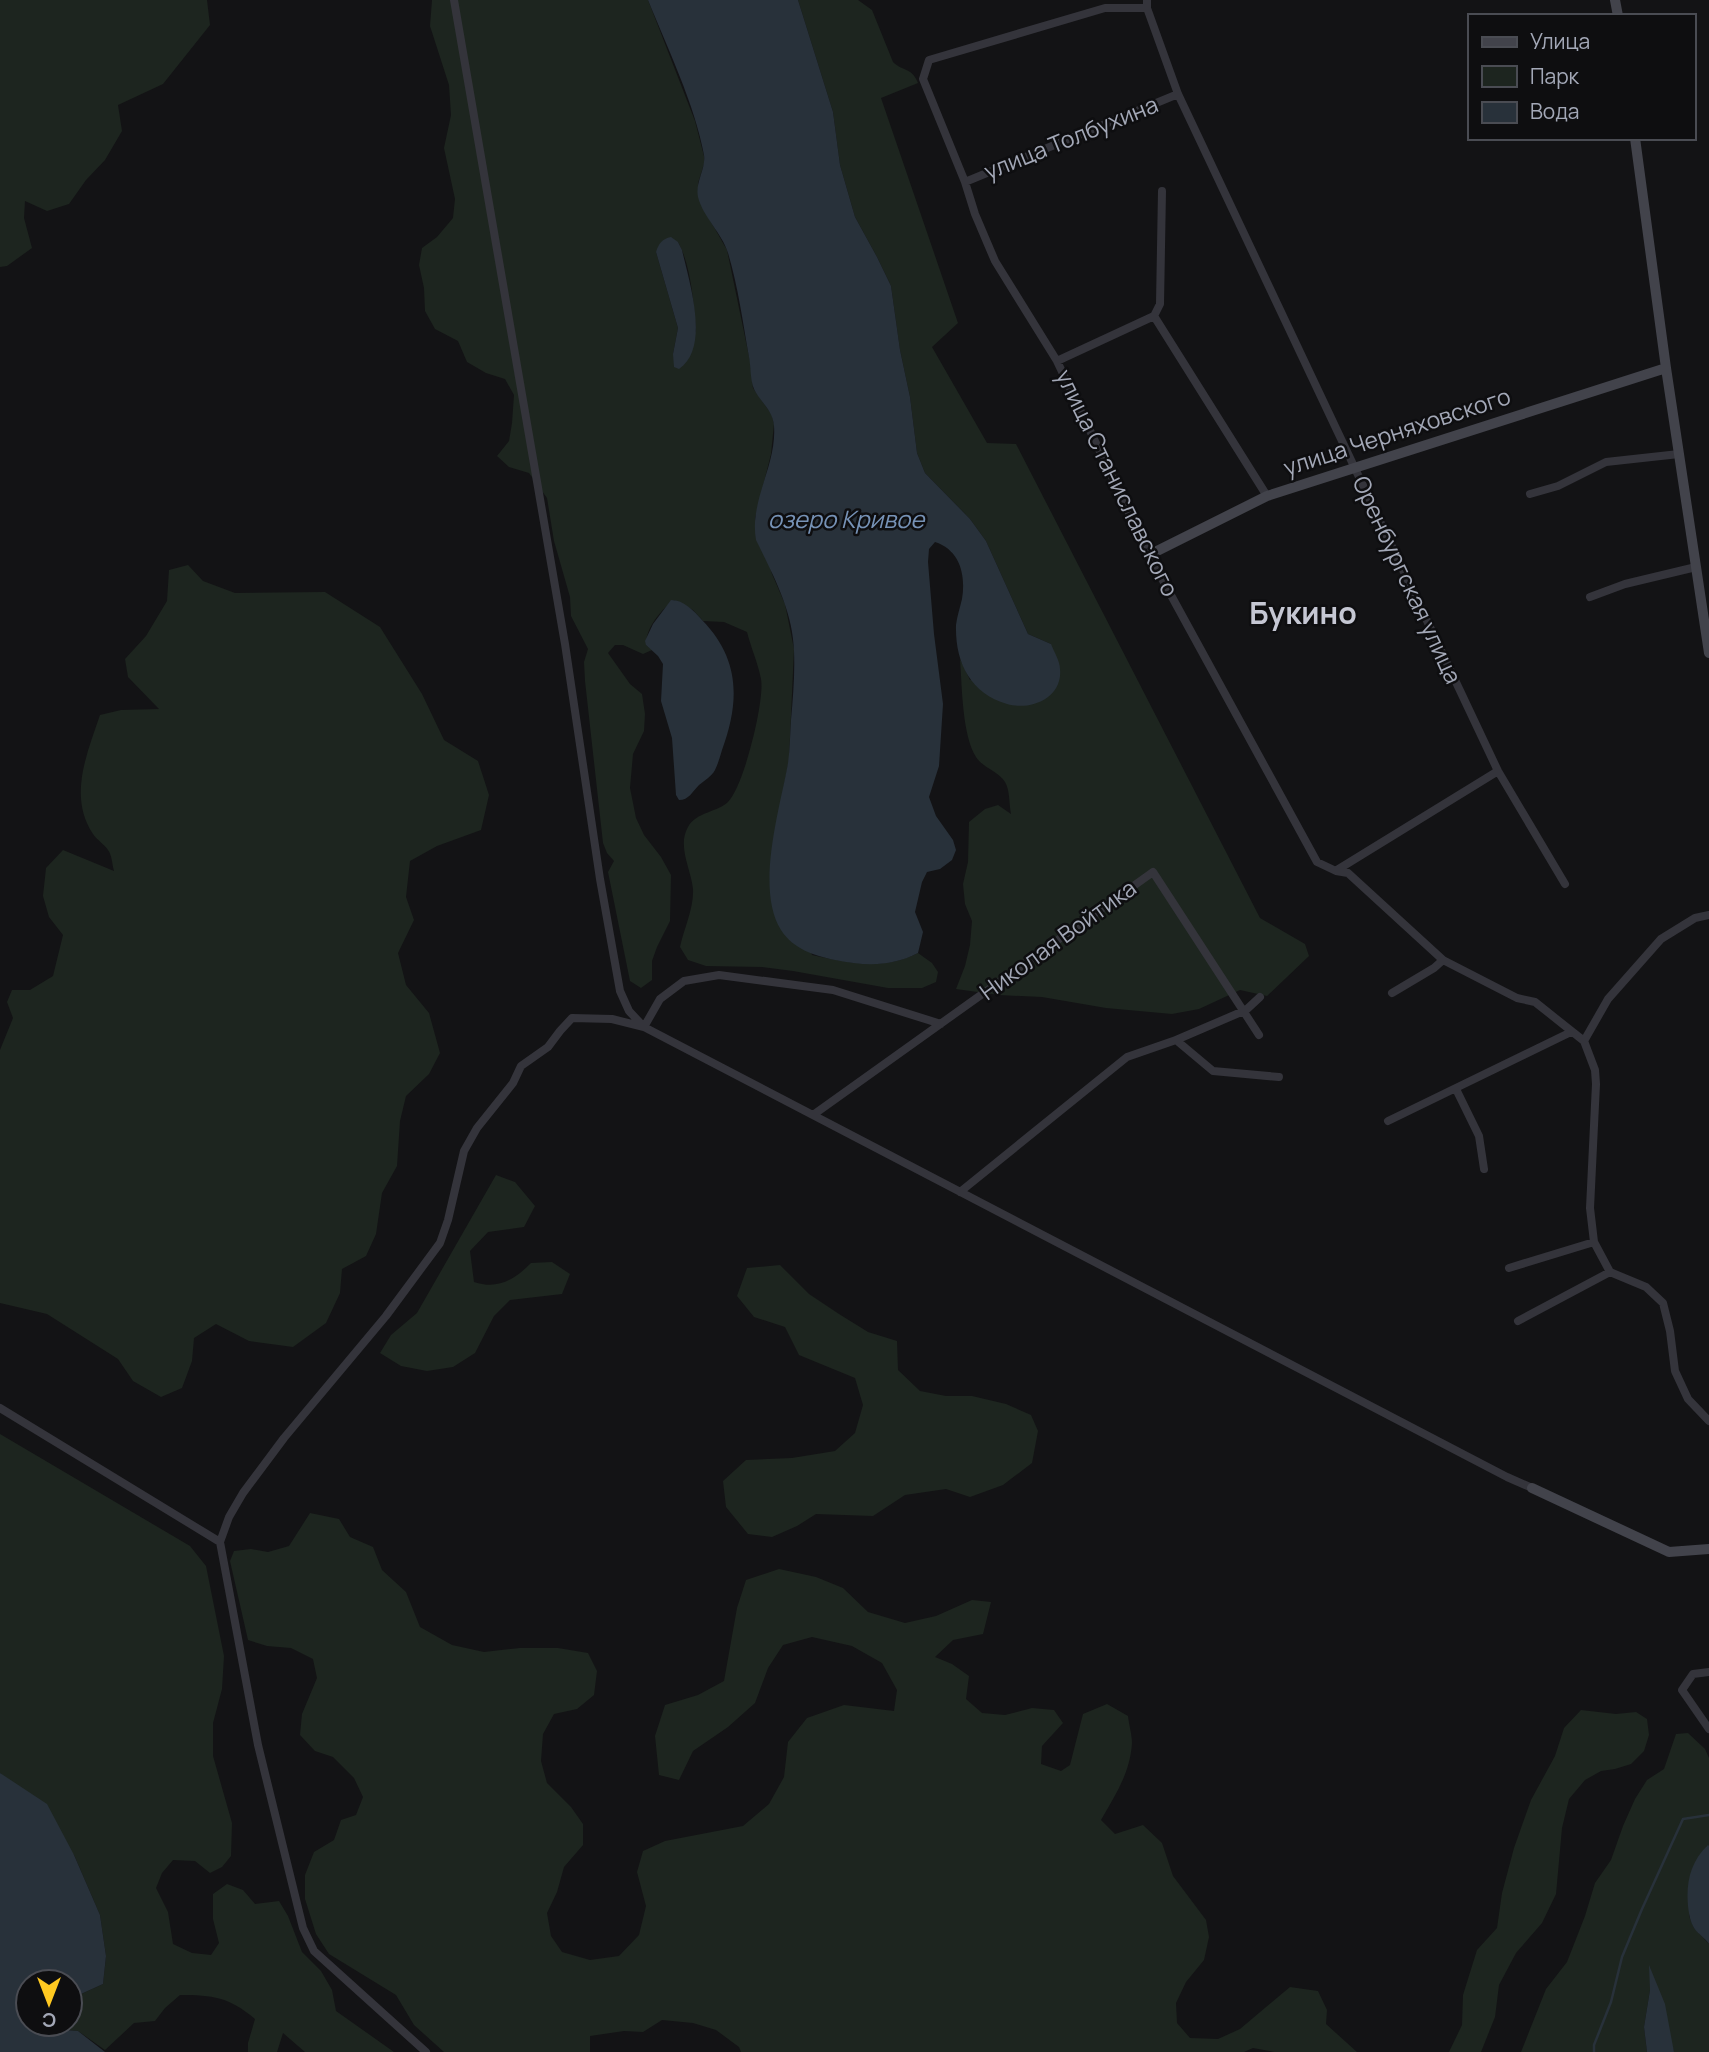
<svg xmlns="http://www.w3.org/2000/svg" width="1709" height="2052" viewBox="0 0 1709 2052" font-family="Manrope,sans-serif">
<rect width="100%" height="100%" fill="#131315"/>
<path fill="#1d251f" fill-rule="evenodd" d="M0,0H207L210,25L163,84L118,105L122,131L105,160L86,180L69,204L47,211L25,201L24,218L32,248L7,266L0,267Z
M432,0H648L695,121L704,156V164L698,183L702,206L727,250L750,361L753,388L772,415L774,424L771,454L755,518L772,574L785,604L794,649L789,760L775,831L812,955C850,963 882,971 918,953L932,963L938,972L936,982L922,988H888L793,971L762,967L706,966L688,960L680,947C684,928 694,908 693,889C691,869 677,846 688,827C696,812 718,812 728,802C744,786 765,700 761,679C758,663 751,648 747,632L724,622L703,621L693,610L674,600C661,610 646,627 646,645L652,650L643,654L623,645H615L608,653L630,684L642,694L645,714L644,731L633,754L630,788L636,818L644,835L661,857L671,875L670,921L657,947L652,961V980L641,988L630,981L608,872L614,861L607,853L603,843L585,681L584,662L588,649L571,616L570,597L554,541L547,498L529,473L509,467L497,456L509,441L512,423L514,395L505,379L486,373L467,362L458,341L435,329L425,311L424,288L419,265L422,248L437,237L453,218L455,199L444,148L451,115L449,85L430,26ZM678,242C691,265 694,305 696,331L673,354L678,328L656,252Z
M798,0H858L872,10L893,62C903,72 912,67 918,83L881,98L958,323L932,347L987,443L1016,444L1260,918L1305,944L1309,956L1267,996L1240,990L1199,1009L1172,1014L1106,1008L1042,997L999,995L956,989L965,966L970,945L972,921L965,904L963,884L968,862L969,822L985,809L998,805L1011,814C1009,804 1010,790 1005,782C998,771 983,768 976,757C962,735 962,685 960,659L970,680L1051,644L1028,634L986,541L970,519L925,473L917,453L910,397L900,350L891,286L877,257L855,217L840,165L833,112Z
M188,565L203,581L235,593L325,592L380,627L422,694L444,740L478,761L489,795L481,830L437,846L410,861L406,897L414,920L398,953L406,985L429,1013L440,1053L429,1074L406,1096L400,1121L397,1166L382,1193L376,1234L366,1256L342,1269L340,1293L326,1323L293,1347L249,1341L216,1324L194,1338L192,1361L182,1388L161,1397L133,1381L118,1359L47,1314L0,1303V1050L13,1018L7,1002L12,990H30L53,976L63,935L49,917L43,896L46,868L63,850L114,871C112,864 112,855 108,850C104,844 97,840 93,834C68,796 87,754 100,715L121,710L159,709L128,677L125,659L146,636L167,601L169,570Z
M496,1175L515,1182L535,1206L524,1227L488,1232L470,1251L474,1282C498,1290 514,1280 531,1263L552,1262L570,1274L562,1294L510,1300L494,1316L475,1353L453,1367L427,1371L401,1366L380,1353L391,1335L417,1313Z
M780,1265L809,1294L839,1314L868,1332L897,1341L898,1370L920,1391L946,1396H972L1006,1404L1031,1415L1038,1431L1032,1463L1003,1485L970,1497L946,1489L905,1495L873,1516L816,1514L797,1526L772,1537L748,1534L726,1507L723,1481L746,1460L792,1458L835,1451L855,1433L863,1405L855,1378L799,1355L785,1327L754,1317L737,1296L747,1268Z
M0,1434L190,1546L206,1566L224,1656L222,1689L213,1723V1756L232,1823L231,1856L222,1867L210,1873L195,1861L173,1860L162,1873L156,1888L168,1912L173,1944L192,1953L211,1955L219,1943L213,1919V1894L227,1884L243,1890L255,1904L279,1901L288,1916L302,1952L321,1971L332,1990L336,2011L394,2052H305L283,2033L277,2052H248V2043L255,2019C229,1997 213,1995 180,1995L165,2008L155,2021L134,2023L105,2050L78,2031L37,2028L38,2024H70V1999L103,1984L106,1956L100,1915L74,1855L0,1773Z
M310,1513L339,1519L350,1537L373,1547L382,1570L406,1592L420,1627L452,1645L484,1652L520,1648H558L588,1653L597,1671L594,1695L577,1709L554,1714L543,1734L541,1761L547,1783L571,1807L583,1824V1845L564,1867L557,1892L547,1913L551,1936L562,1952L590,1960L619,1956L639,1935L646,1906L637,1872L643,1851L665,1841L743,1826L769,1804L784,1777L788,1742L807,1718L844,1705L894,1711L897,1690L882,1663L852,1646L812,1637L783,1645L768,1668L755,1703L728,1727L693,1751L679,1780L659,1775L655,1736L665,1705L698,1695L724,1681L737,1608L746,1580L779,1569L816,1577L843,1588L868,1612L905,1623L936,1616L972,1600L991,1602L983,1634L953,1640L935,1657L952,1664L969,1676L966,1699L982,1713L1005,1715L1032,1708L1054,1710L1063,1723L1042,1746L1041,1764L1061,1771L1070,1765L1083,1714L1107,1704L1128,1716C1129,1725 1132,1735 1132,1743C1130,1774 1115,1795 1101,1820L1115,1834L1143,1825L1162,1843L1173,1876L1206,1920L1209,1937L1204,1960L1186,1982L1176,2003L1177,2023L1190,2038L1218,2039L1240,2029L1290,1987L1318,1991L1327,2010L1326,2024L1357,2052H1274L1253,2048L1244,2052H741L739,2047L716,2030L693,2023L662,2020L643,2032L624,2031L590,2036V2052H444L414,2025L396,1995L329,1954L316,1934L305,1899V1875L314,1852L334,1840L341,1820L356,1815L363,1797L354,1778L333,1757L315,1751L300,1735L302,1714L317,1678L313,1659L291,1648L267,1646L248,1640L230,1561L234,1551L251,1549L268,1552L289,1546Z
M1581,1710L1616,1714L1636,1712L1647,1719L1649,1735L1644,1751L1631,1764L1615,1769L1601,1771L1585,1780L1569,1799L1562,1828L1556,1894L1542,1923L1516,1953L1499,1985L1495,2017L1481,2052H1449L1462,2025L1463,1995L1477,1950L1497,1928L1502,1893L1514,1848L1531,1800L1555,1756L1564,1728Z
M1688,1733L1705,1749L1709,1758V1846H1707L1689,1916L1694,1928L1709,1944V2052H1674L1650,1968V1990L1644,2027L1647,2052H1521L1546,1989L1567,1962L1585,1916L1595,1883L1611,1860L1623,1826L1635,1799L1647,1780L1664,1769L1676,1734Z"/>
<path fill="#28313a" d="M648,0H798L833,112L840,165L855,217L877,257L891,286L900,350L910,397L917,453L925,473L970,519L986,541L1028,634L1051,644C1054,652 1060,661 1060,669C1063,698 1030,711 1007,704C970,693 955,662 956,625C957,616 960,608 962,599C966,575 960,550 935,542L929,549L928,562L934,634L943,704L939,766L929,797L936,816L953,840L956,850L952,860L940,869L927,872L922,882L915,912L923,932L918,953C891,967 865,966 835,960C815,956 793,949 781,930C755,888 780,809 788,763C790,749 790,734 791,720C793,697 795,674 794,651C793,611 773,575 756,540C749,501 777,465 774,426C773,410 760,402 754,389C750,380 751,367 749,357C743,323 738,286 728,253C722,233 703,217 698,197C695,182 706,169 704,155C695,105 667,47 648,0Z
M671,237L678,242L682,250C689,281 711,348 679,369L674,367L673,354L678,328L656,252C659,243 662,239 671,237Z
M671,600C684,600 694,611 702,620C740,659 740,701 722,750C720,757 718,764 715,770C712,776 704,781 699,785C692,792 689,800 679,800L676,795L672,738L661,701L663,664L658,656L646,645L645,641L653,624Z
M0,1773L47,1804L74,1855L100,1915L106,1956L103,1984L70,1999V1982H28V2024H38V2028L78,2031L105,2052H0Z
M1708,1845L1709,1846V1944C1705,1938 1698,1934 1694,1928C1690,1921 1689,1914 1688,1906C1686,1883 1690,1862 1708,1845Z
M1649,1965L1665,2004L1674,2052H1647L1644,2027L1650,1990Z"/>
<g fill="none" stroke-linecap="round" stroke-linejoin="round">
<path stroke="#28313a" stroke-width="2.5" d="M1594,2052V2045L1611,2002L1622,1957L1642,1909L1683,1819L1709,1815"/>
<path stroke="#34343b" stroke-width="8" d="M454,0L565,644L600,879L620,991L629,1011L644,1027
M1147,0V8L1178,94L1498,771L1565,884
M1147,8H1105L929,60L923,79L965,182L975,214L995,261L1057,361L1149,555L1317,862L1336,871L1348,873L1443,960L1517,998L1535,1002L1584,1041L1595,1070L1596,1084L1590,1208L1594,1242L1610,1272L1646,1287L1663,1303L1670,1331L1675,1371L1688,1399L1709,1421
M965,182L1178,94
M1154,316L1160,304L1162,191
M1057,361L1154,316L1267,496
M1530,494L1558,486L1606,462L1679,454
M1590,597L1625,584L1696,567
M1337,870L1498,771
M1392,993L1434,968L1443,960
M644,1027L660,999L684,981L719,975L833,990L941,1024
M1176,1040L1246,1010L1260,997
M1584,1041L1608,999L1661,939L1695,918L1709,915
M1456,1089L1479,1136L1484,1169
M813,1115L1153,872L1259,1035
M1388,1121L1571,1032
M960,1192L1127,1057L1176,1040L1213,1071L1279,1077
M1509,1268L1594,1242
M1518,1321L1610,1272
M0,1408L220,1542
M1709,1672L1693,1674L1682,1690L1709,1729
M426,2052L314,1951L303,1928L258,1745L220,1542L229,1517L243,1493L284,1438L386,1316L440,1243L448,1220L464,1151L477,1128L513,1083L521,1066L548,1047L560,1031L572,1018L612,1019L644,1027L1507,1477L1532,1488"/>
<path stroke="#42434b" stroke-width="10" d="M1615,0L1618,16
M1635,138L1666,368L1709,653
M1149,555L1267,496L1666,368
M1532,1488L1669,1552L1709,1549"/>
</g>
<g text-anchor="middle" stroke-width="5" stroke-linejoin="round" paint-order="stroke">
<g font-size="23" fill="#a3a8b7" stroke="#0e0e10">
<text transform="translate(1071 138) rotate(-22)" y="8">улица Толбухина</text>
<text transform="translate(1397 432) rotate(-18)" y="8">улица Черняховского</text>
<text transform="translate(1117 483) rotate(64)" y="8">улица Станиславского</text>
<text transform="translate(1407 580) rotate(65)" y="8">Оренбургская улица</text>
<text transform="translate(1058 940) rotate(-36)" y="8">Николая Войтика</text>
</g>
<g font-size="24" font-style="italic" fill="#7692b6" stroke="#0e0e10">
<text x="846" y="528">озеро Кривое</text>
</g>
<g font-size="30" font-weight="bold" fill="#c5c7d3" stroke="#0e0e10">
<text x="1303" y="624">Букино</text>
</g>
</g>
<rect x="1468" y="14" width="228" height="126" fill="#0e0e10" stroke="#4a4c53" stroke-width="2"/>
<rect x="1482" y="37" width="35" height="10" fill="#42434b" stroke="#4a4c53" stroke-width="2"/>
<text x="1530" y="49" font-size="21" fill="#a3a8b7">Улица</text>
<rect x="1482" y="66" width="35" height="21" fill="#1d251f" stroke="#4a4c53" stroke-width="2"/>
<text x="1530" y="84" font-size="21" fill="#a3a8b7">Парк</text>
<rect x="1482" y="102" width="35" height="21" fill="#28313a" stroke="#4a4c53" stroke-width="2"/>
<text x="1530" y="119" font-size="21" fill="#a3a8b7">Вода</text>
<g transform="translate(49 2003) rotate(180)"><circle r="33" fill="#0e0e10" stroke="#4a4c53" stroke-width="2"/>
<path d="M0-5L12 26L0 18L-12 26Z" fill="#ffc921"/>
<text y="-10" font-size="19" font-weight="bold" text-anchor="middle" fill="#a3a8b7">С</text>
</g>
</svg>
